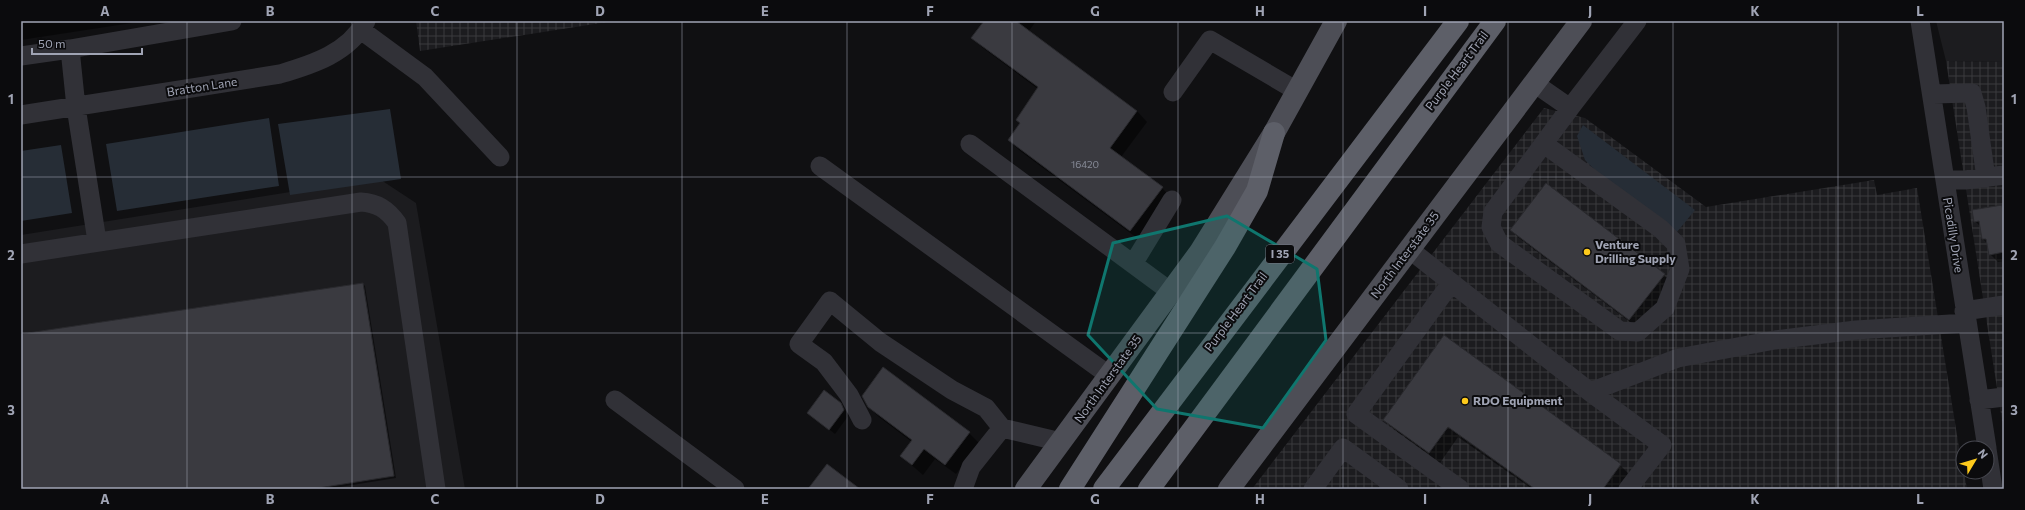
<svg xmlns="http://www.w3.org/2000/svg" width="2025" height="510" viewBox="0 0 2025 510" font-family="Commissioner,sans-serif">
<defs>
<pattern id="industrial-grid" width="8" height="8" patternUnits="userSpaceOnUse"><rect width="8" height="8" fill="#1c1c1f"/><path d="M0 4h8M4 0v8" fill="none" stroke="#3a3a3d"/></pattern>
</defs>
<rect width="100%" height="100%" fill="#101012"/>
<path fill="#1c1c1f" d="M1936,21H2004V62L1946,61Z
M378,178L416,203L465,489H21V235Z"/>
<path fill="url(#industrial-grid)" d="M416,21H614L420,51Z
M1946,61L2004,62V433Z
M1544,108L1585,118L1706,207L1874,180L1877,195L1917,188L1963,472H1964L1967,489H1252Z"/>
<path fill="#262d36" d="M390,109L401,179L290,195L278,124Z
M269,118L279,186L117,211L106,144Z
M1583,125L1695,210L1677,232L1595,170L1585,160L1577,136Z
M61,145L72,213L21,221V151Z"/>
<path fill="#0007" d="M21,21H145L21,40Z
M985,21H1036L1029,31L1137,111L1147,122L1121,157L1162,188L1172,198L1141,241L1019,150L1009,140L1021,124L1038,89L983,48L973,38Z
M2002,206L2004,208V261L1998,262L1990,254L1988,244L1983,239L1982,228L1975,221Z
M1511,230L1664,275L1672,283L1638,328L1519,238Z
M363,284L365,286L396,478L328,489H21V335Z
M1444,337L1620,465L1630,475L1620,489H1532L1458,437L1440,463L1395,430L1384,420Z
M840,404L849,415L835,434L808,413Z
M869,407L969,433L979,443L956,474L935,459L923,475L901,456L912,442L879,417Z"/>
<path fill="#3a3a40" stroke="#2a2a2e" d="M984,21H1016L1137,111L1110,148L1163,187L1130,231L1008,140L1020,123L1016,120L1038,87L971,38Z
M1546,183L1665,274L1629,320L1510,230Z
M2002,205L2004,218V252L1989,255L1986,239H1982L1979,221L1974,222L1972,210Z
M363,283L394,476L312,489H21V334Z
M1444,335L1621,464L1603,489H1535L1448,427L1429,453L1383,420Z
M883,367L970,432L945,465L924,449L912,465L900,456L912,440L868,407L862,396Z
M824,390L841,403L844,410L829,430L807,413Z
M827,464L860,489H808Z"/>
<g fill="none" stroke-linecap="round" stroke-linejoin="round">
<path stroke="#313137" stroke-width="19" d="M1920,21L1987,448
M361,30L425,77L500,157
M21,56L70,49
M1534,83L1570,108L1493,212L1491,227L1499,243L1620,331L1638,332L1665,308L1680,269L1676,244L1661,229L1544,144
M1173,92L1210,40L1297,91
M1933,94L1972,93L1976,107L1986,178
M1570,108L1637,21
M21,115L280,74C314,64 348,53 366,21
M970,144L1171,292
M820,166L1110,376
M1945,180H1965L2004,175
M97,241L76,107L70,49L232,21
M1409,249L1590,392L1678,358L1775,340L1856,330L1966,323
M21,254L361,202C377,203 387,209 397,223L436,489
M1133,264L1172,200
M1451,283L1356,414L1460,489
M1964,311L2004,305
M1590,392L1662,445L1628,489
M615,400L735,489
M1979,400L2004,397
M862,420L849,395L824,362L799,344L830,301L880,342L952,390L986,408L1002,428L971,467L963,489
M1002,428L1061,442
M1987,449L1993,489
M1313,489L1343,448L1399,489"/>
<path stroke="#4d4e56" stroke-width="22" d="M1026,489L1200,252L1274,133L1336,21
M1229,489L1581,21"/>
<path stroke="#5d5f68" stroke-width="22" d="M1070,489L1225,247L1257,191L1274,133
M1104,489L1458,21
M1149,489L1495,21"/>
</g>
<path fill="#0f766e" fill-opacity="0.2" stroke="#0f766e" stroke-width="3" stroke-linejoin="round" d="M1227,216L1317,269L1326,340L1263,428L1157,409L1088,335L1113,243Z"/>
<path fill="none" stroke="#a0a4b4" stroke-width="1" stroke-opacity="0.55" d="M187,21V489M352,21V489M517,21V489M682,21V489M847,21V489M1012,21V489M1178,21V489M1343,21V489M1508,21V489M1673,21V489M1838,21V489M21,177H2004M21,333H2004"/>
<g fill="#feca1c" stroke="#0b0b0d" stroke-width="1.5">
<circle cx="1587" cy="252" r="4"/>
<circle cx="1465" cy="401" r="4"/>
</g>
<g text-anchor="middle" stroke-width="4" stroke-linejoin="round" paint-order="stroke">
<g font-size="10" fill="#868a97">
<text x="1085" y="168">16420</text>
</g>
<rect fill="#0b0b0d" stroke="#737682" stroke-width="1" x="1266" y="245" width="28" height="18" rx="3"/>
<g font-size="11" font-weight="bold" fill="#a0a4b4">
<text x="1280" y="258">I 35</text>
</g>
<g font-size="12" fill="#a0a4b4" stroke="#0b0b0d">
<text transform="translate(1457 71) rotate(-53)" y="4">Purple Heart Trail</text>
<text transform="translate(202 87) rotate(-9)" y="4">Bratton Lane</text>
<text transform="translate(1953 235) rotate(81)" y="4">Picadilly Drive</text>
<text transform="translate(1405 255) rotate(-53)" y="4">North Interstate 35</text>
<text transform="translate(1236 312) rotate(-53)" y="4">Purple Heart Trail</text>
<text transform="translate(1108 379) rotate(-54)" y="4">North Interstate 35</text>
</g>
<g font-size="12" font-weight="bold" fill="#a0a4b4" stroke="#0b0b0d" text-anchor="start">
<text x="1595" y="249">Venture<tspan x="1595" dy="14">Drilling Supply</tspan></text>
<text x="1473" y="405">RDO Equipment</text>
</g>
</g>
<rect width="2025" height="510" fill="none" stroke="#0b0b0d" stroke-width="44"/>
<g transform="translate(1975 460) rotate(52)"><circle r="19" fill="#0b0b0d" stroke="#474850"/>
<path d="M0-3L7 15L0 10L-7 15Z" fill="#feca1c"/>
<text y="-6" font-size="11" font-weight="bold" text-anchor="middle" fill="#a0a4b4">N</text>
</g>
<path d="M32 48v6h110v-6" fill="none" stroke="#a0a4b4" stroke-width="2"/>
<text x="38" y="48" font-size="12" fill="#a0a4b4" stroke="#0b0b0d" stroke-width="3" paint-order="stroke">50 m</text>
<rect x="22" y="22" width="1981" height="466" fill="none" stroke="#a0a4b4" stroke-width="1.5"/>
<g font-size="13" text-anchor="middle" font-weight="bold" fill="#a0a4b4">
<text x="105" y="16">A</text>
<text x="270" y="16">B</text>
<text x="435" y="16">C</text>
<text x="600" y="16">D</text>
<text x="765" y="16">E</text>
<text x="930" y="16">F</text>
<text x="1095" y="16">G</text>
<text x="1260" y="16">H</text>
<text x="1425" y="16">I</text>
<text x="1590" y="16">J</text>
<text x="1755" y="16">K</text>
<text x="1920" y="16">L</text>
<text x="11" y="104">1</text>
<text x="2014" y="104">1</text>
<text x="11" y="260">2</text>
<text x="2014" y="260">2</text>
<text x="11" y="415">3</text>
<text x="2014" y="415">3</text>
<text x="105" y="504">A</text>
<text x="270" y="504">B</text>
<text x="435" y="504">C</text>
<text x="600" y="504">D</text>
<text x="765" y="504">E</text>
<text x="930" y="504">F</text>
<text x="1095" y="504">G</text>
<text x="1260" y="504">H</text>
<text x="1425" y="504">I</text>
<text x="1590" y="504">J</text>
<text x="1755" y="504">K</text>
<text x="1920" y="504">L</text>
</g>
</svg>
